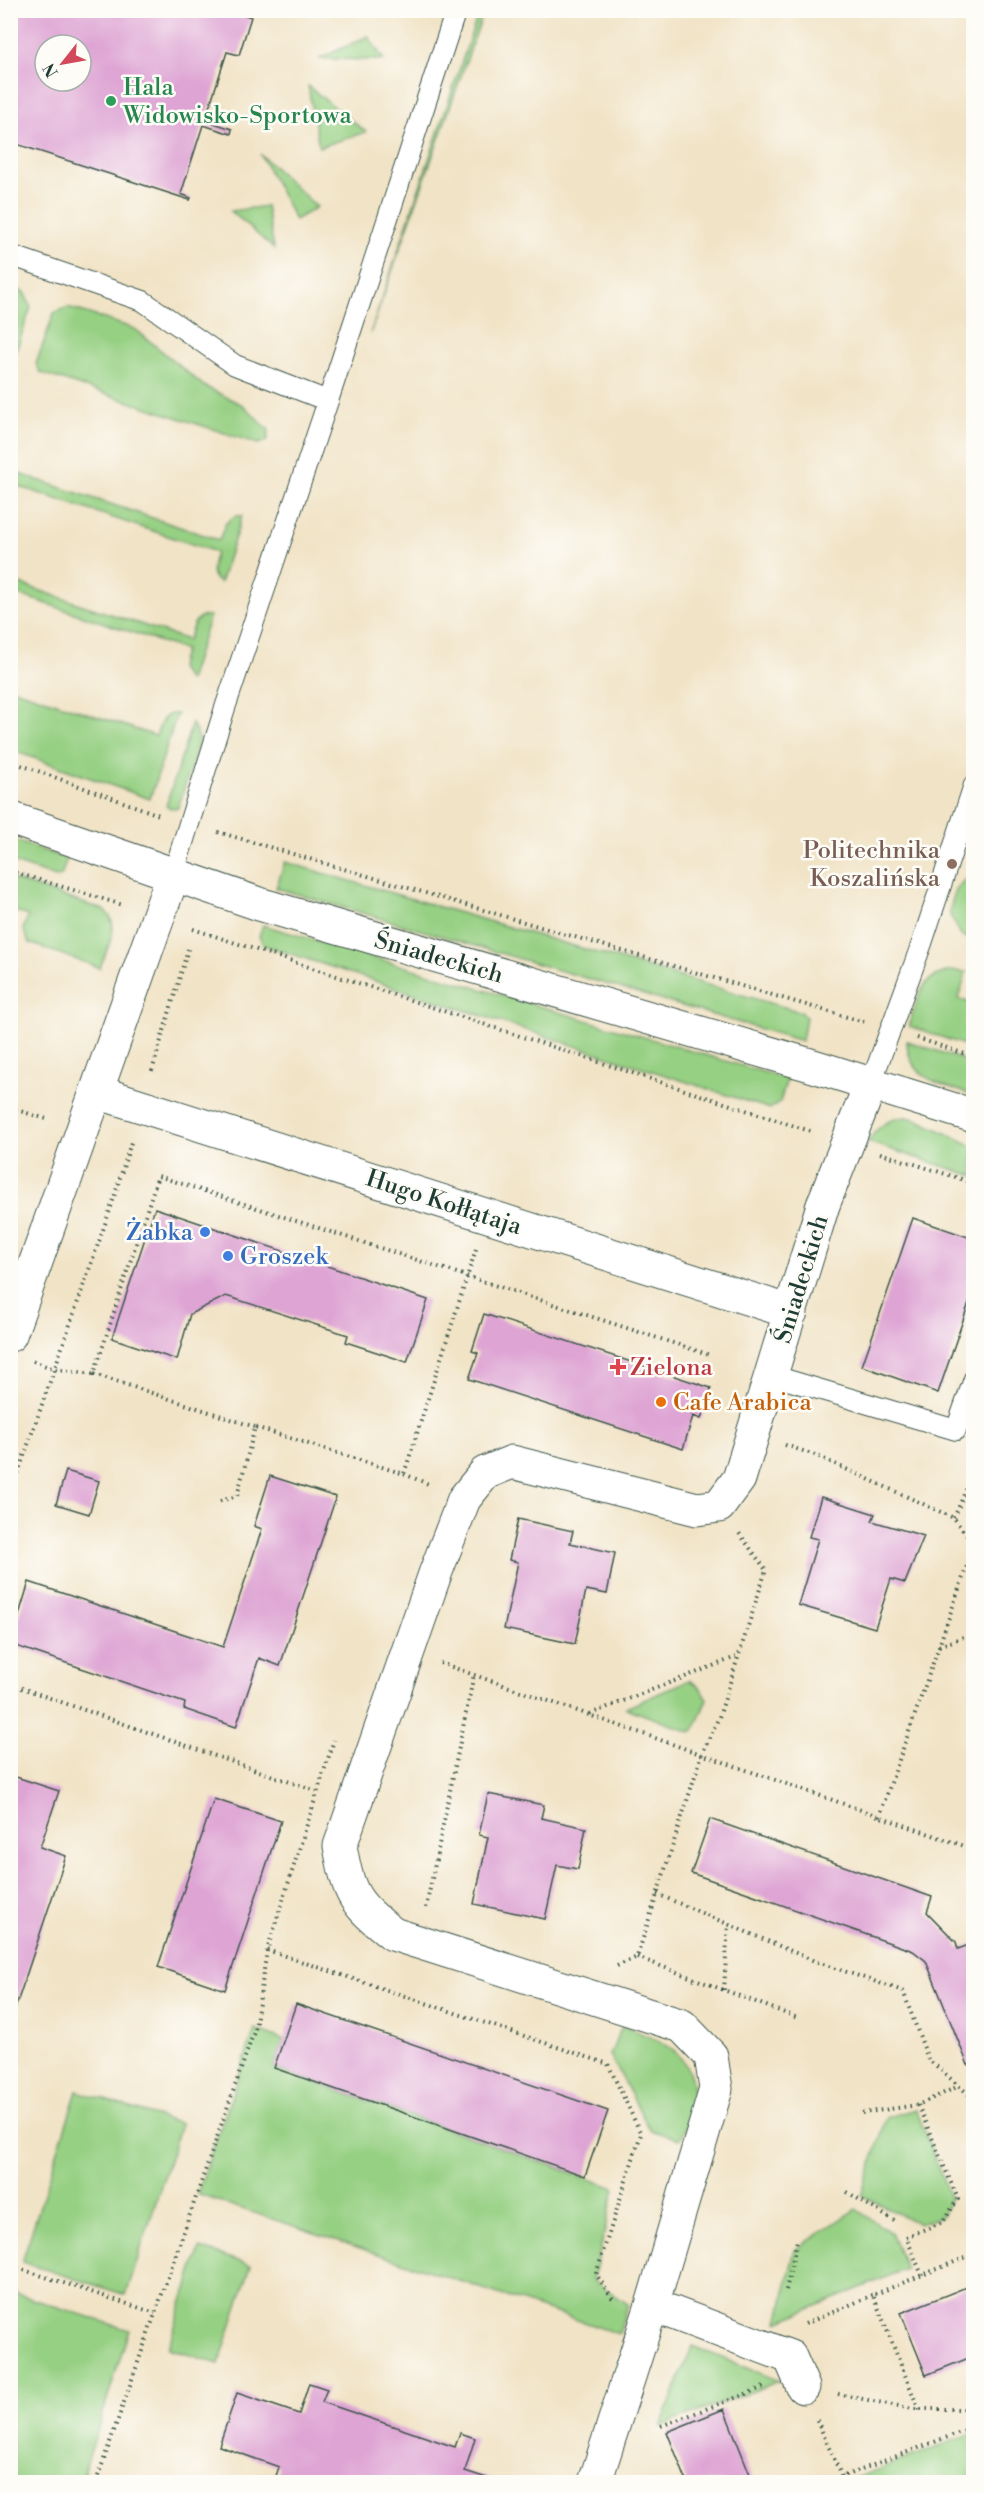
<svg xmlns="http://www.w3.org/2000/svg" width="984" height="2493" viewBox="0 0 984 2493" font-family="'Libre Bodoni',serif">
<rect width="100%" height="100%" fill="#fdfcf7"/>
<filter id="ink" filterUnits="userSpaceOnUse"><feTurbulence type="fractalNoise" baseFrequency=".0167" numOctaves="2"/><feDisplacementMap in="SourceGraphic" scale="12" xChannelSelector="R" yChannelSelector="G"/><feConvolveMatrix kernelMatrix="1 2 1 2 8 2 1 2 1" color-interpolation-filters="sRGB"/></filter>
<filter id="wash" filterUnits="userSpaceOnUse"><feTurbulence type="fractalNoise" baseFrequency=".008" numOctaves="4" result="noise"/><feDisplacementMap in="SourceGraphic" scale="24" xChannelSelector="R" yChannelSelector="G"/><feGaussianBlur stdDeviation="1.35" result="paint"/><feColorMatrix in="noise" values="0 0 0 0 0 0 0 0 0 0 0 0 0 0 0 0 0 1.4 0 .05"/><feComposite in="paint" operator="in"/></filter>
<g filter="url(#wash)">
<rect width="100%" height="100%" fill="#f1e3c6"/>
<path fill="#96d083" stroke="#5a865c" stroke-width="1.5" d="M479,11H484L370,334Z
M368,36L384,60L319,59Z
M308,86L366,132L319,147Z
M260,154L317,207L295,220Z
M266,206L274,249L231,211Z
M11,288L24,292L31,307L11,366Z
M68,307L135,329L204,386L243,405L269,430L267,441L258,444L41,373L36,364L54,313Z
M11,471L219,540L226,523L235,516H242L220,583C207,575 213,564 216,552L11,484Z
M11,581L188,640C193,628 193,615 210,616L189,681L179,668L185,650L11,592Z
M11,688L156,736C160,726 162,712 177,714L150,799L11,750Z
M192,723L198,737V745L178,808L174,809L166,806Z
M11,839L67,859L61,876L56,877L11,862Z
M285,862L801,1012L806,1017L802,1041L276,888Z
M973,875V941L961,935L950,915C951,898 957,882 973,875Z
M11,879L104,910C123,925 106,949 100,968L29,943L23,929L28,916L11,910Z
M263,925L787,1079L780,1102L770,1109L263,945L259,936Z
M954,971L966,972L959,999L973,1004V1048L909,1026C918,998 920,974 954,971Z
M907,1041L973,1063V1095C945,1086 907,1079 907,1041Z
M907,1117L918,1120L973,1146V1176L868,1142C877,1126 889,1118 907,1117Z
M689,1680L700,1687L707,1699L694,1730L690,1732L626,1708Z
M622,2026C639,2033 662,2040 676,2053C701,2077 695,2112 680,2139L650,2130L610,2055Z
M255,2029L284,2040L274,2068L615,2188L593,2280L628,2304L619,2334L197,2194Z
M77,2091L181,2124L126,2295L22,2262Z
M916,2109L950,2198L942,2216L919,2224L861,2195L887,2117Z
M856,2209L891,2233L906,2269L778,2322L795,2250Z
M200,2248L251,2265L219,2364L168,2348Z
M11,2292L129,2330L81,2482H11Z
M692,2346L780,2381L661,2426Z
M973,2433V2482H845Z"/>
<g id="blocks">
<path fill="#dea4d4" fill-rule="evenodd" d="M10,10H241L240,13L251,17L239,55L227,52L205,120L232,129L231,134L203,125L181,194L191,198L190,200L10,142ZM45,45H81V81H45Z
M155,1208L428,1300L407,1362L346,1342L348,1335L226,1296L190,1314L177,1360L112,1338Z
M913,1218L974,1239V1288L938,1393L862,1366Z
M484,1314L711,1388L701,1419L693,1416L683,1449L469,1379L478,1353L472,1351Z
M66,1471L99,1481L89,1514L56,1504Z
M270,1476L336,1497L280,1666L259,1658L236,1727L184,1709L185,1703L10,1644L29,1582L223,1647L262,1529L254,1526Z
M821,1497L875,1514L872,1521L924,1536L905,1583L891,1579L875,1628L798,1605L818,1539L809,1537Z
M518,1519L573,1531L570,1543L615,1553L607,1594L586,1590L575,1644L504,1629L518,1562L509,1560Z
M10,1775L59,1791L40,1847L66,1856L14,2012L10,2011Z
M488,1794L544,1805L541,1818L586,1828L578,1869L557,1865L545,1919L474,1904L488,1837L479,1835Z
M214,1799L281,1821L225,1990L158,1967Z
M710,1819L932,1897L927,1912L956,1942L958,1949L974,1943V2063L968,2065L926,1961L913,1951L691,1873Z
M296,2004L608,2111L585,2176L274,2068Z
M974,2284V2356L926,2375L901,2313Z
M309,2383L327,2389L322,2402L455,2447L460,2433L475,2438L465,2471L499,2482H274L279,2467L219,2446L237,2393L299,2414Z
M724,2409L753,2482H687L667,2432Z"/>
</g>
</g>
<g filter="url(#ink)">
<use href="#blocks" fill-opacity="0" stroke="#3e564a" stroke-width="1.5"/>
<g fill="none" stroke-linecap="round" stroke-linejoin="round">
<defs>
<path id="service" d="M10,255L143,301L235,365L328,401L224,711L173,875
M328,401L456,10
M871,1083L922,943L974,785
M771,1375L956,1430L974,1379"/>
<path id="minor" d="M97,1092L791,1312
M10,1335L173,875
M652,2305L790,2357L803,2387
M595,2482L652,2305L716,2089L711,2056L682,2026L393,1934C354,1903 349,1896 340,1846L435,1574L464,1499L485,1473L512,1462L697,1509L719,1506L739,1479L823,1205L871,1083"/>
<path id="tertiary" d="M10,818L259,904L807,1064L974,1116"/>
</defs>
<use href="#service" stroke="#3e564a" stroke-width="22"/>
<use href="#minor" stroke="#3e564a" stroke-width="35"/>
<use href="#tertiary" stroke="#3e564a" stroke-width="35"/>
<path stroke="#3e564a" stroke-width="4" stroke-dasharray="1.5 4.5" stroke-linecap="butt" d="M10,761L162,816
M218,832L864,1022
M10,871L123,905
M193,929L813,1132
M917,1038L974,1057
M152,1071L188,949
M10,1108L50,1120
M880,1153L974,1183
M33,1361L54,1369L94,1374
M255,1427L94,1374L158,1176L710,1355
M785,1445L815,1455L954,1518L974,1546
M404,1474L431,1485
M10,1496L111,1207L132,1139
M220,1501L237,1496L255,1427L404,1474L476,1249
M954,1518L974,1471
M939,1646L974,1633
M440,1663L967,1847L974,1854
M10,1684L316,1791
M590,1714L736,1657
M879,1817L974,1546
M657,1894L817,1962L903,1991L928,2059L974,2099
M426,1908L474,1674
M267,1950L608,2064L641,2134L596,2274L615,2302
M637,1957L798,2018
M617,1966L637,1957L702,1754L719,1717L766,1570L739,1533
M724,1990L728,1924
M918,2105L958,2199L943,2222L906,2237L922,2275
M862,2113L918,2105L959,2086
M847,2192L896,2222
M12,2266L155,2313
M786,2290L797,2241
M805,2324L873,2295
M838,2394L913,2409H974
M919,2410L873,2295L974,2254
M817,2420L842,2477
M661,2426L764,2387
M96,2482L255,2029L267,1950L334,1740
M828,2482L974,2427"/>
<use href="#service" stroke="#fff" stroke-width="20"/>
<use href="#minor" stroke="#fff" stroke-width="33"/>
<use href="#tertiary" stroke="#fff" stroke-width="33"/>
</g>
</g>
<circle fill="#2e9e5b" stroke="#fdfcf7" stroke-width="2" cx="111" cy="101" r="6"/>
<circle fill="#8d6e63" stroke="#fdfcf7" stroke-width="2" cx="952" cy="864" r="6"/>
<g fill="#3f7fe0" stroke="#fdfcf7" stroke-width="2">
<circle cx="205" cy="1232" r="6"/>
<circle cx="228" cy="1256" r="6"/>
</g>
<path fill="#e0444e" stroke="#fdfcf7" stroke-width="2" d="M615 1358h6v6h6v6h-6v6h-6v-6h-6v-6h6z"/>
<circle fill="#e8710a" stroke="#fdfcf7" stroke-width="2" cx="661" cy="1402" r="6"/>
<g text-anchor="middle" stroke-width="5" stroke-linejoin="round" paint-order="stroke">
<g font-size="24" fill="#27864d" stroke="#fdfcf7" text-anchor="start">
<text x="123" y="95">Hala<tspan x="123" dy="28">Widowisko-Sportowa</tspan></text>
</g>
<g font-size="24" fill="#785e54" stroke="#fdfcf7" text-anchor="end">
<text x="940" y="858">Politechnika<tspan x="940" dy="28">Koszalińska</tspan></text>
</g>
<g font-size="24" fill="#1f3d34" stroke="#fdfcf7">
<text transform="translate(439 957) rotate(16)" y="8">Śniadeckich</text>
<text transform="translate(444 1202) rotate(18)" y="8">Hugo Kołłątaja</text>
<text transform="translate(801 1279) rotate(-73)" y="8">Śniadeckich</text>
</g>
<g font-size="24" fill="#366cbe" stroke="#fdfcf7" text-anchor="end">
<text x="193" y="1240">Żabka</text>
<text x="240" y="1264" text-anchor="start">Groszek</text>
</g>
<g font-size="24" fill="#be3a42" stroke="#fdfcf7" text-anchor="start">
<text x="630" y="1375">Zielona</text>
</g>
<g font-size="24" fill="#c56008" stroke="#fdfcf7" text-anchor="start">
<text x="673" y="1410">Cafe Arabica</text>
</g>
</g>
<rect width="984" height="2493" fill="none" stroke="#fdfcf7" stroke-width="36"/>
<g transform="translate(63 63) rotate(239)"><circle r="28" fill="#fdfcf7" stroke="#a4b0a9" stroke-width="1.5"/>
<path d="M0-4.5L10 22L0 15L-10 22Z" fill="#d1495b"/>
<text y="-9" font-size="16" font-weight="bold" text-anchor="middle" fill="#1f3d34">N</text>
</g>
</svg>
